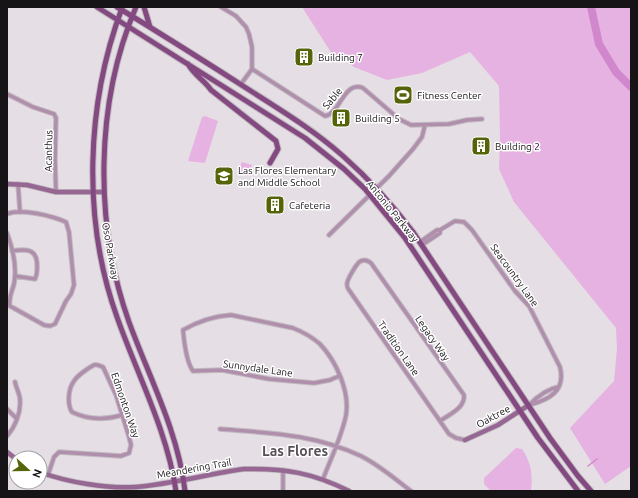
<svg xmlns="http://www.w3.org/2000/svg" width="638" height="498" viewBox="0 0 638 498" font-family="Ubuntu,sans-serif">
<rect width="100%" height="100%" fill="#e6dee5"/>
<path fill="#e5b2e1" d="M302,7H631V466L605,484L570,428L614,381L617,349L616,328L514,202L499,169L500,138L499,86L470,52L422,73L387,80L354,67L332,54Z
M205,116L218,121L205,163L188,161L202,117Z
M242,162L252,165L248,176L237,173Z
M516,448L522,449C531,462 533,475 531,491H491L484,484V478Z"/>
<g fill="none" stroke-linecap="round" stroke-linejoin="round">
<path stroke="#d187cc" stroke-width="1.5" d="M588,466L597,459"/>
<path stroke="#d187cc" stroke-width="8" d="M591,7L599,44L616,72L631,87"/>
<defs>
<path id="street" d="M221,7L236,16L246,27L249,34L252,47V69L325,116C340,114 344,80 363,88L399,119L411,125L449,124L467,120L482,119
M241,84L252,69
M7,94L33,107L54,114L56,118L55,160L56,192
M18,184L20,212
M7,214C22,208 52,216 66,222L69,232L74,285L71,294L66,301L55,324L50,326L44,325L10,306C8,298 12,292 14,284C17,268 13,249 7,233
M329,235L389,176L413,149L422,137L425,125
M420,242L437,230H440L455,221L464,222L472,230L515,291L529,306L560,367C566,391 549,400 529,405
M422,245L440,233V230
M12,251C24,249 36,248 37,263C37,270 38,273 35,279L15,276
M529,405C536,398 547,389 558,387
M7,409L17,419
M440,421C450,414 465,408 464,395L371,263C368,261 365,259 361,261C357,262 347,280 347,284C347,287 347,287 349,290L449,434L456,438L465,440
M220,429C270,433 314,434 361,456C379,465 395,479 411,491
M7,436C15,427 21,413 20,400C20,394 16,388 15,382
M283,470V491
M48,475L54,457L59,452L121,456L129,453L131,445L129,437L116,395L103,367C100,366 97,364 94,365C88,368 77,376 74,381C68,389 67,404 72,412C88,420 105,420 122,415
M323,479C331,458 342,436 346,415C350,391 336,361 320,344C312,337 303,332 293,328L231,315C215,316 197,322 183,330C184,341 187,363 193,371L222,370L269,379L314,383L330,380L339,376"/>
<path id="secondary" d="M7,184L27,185L56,192H104
M465,440L498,425L529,405
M7,452L16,459
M40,472C66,482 108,489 136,487C172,484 208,474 244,469C285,468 313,473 349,491"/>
<path id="primary" d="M97,7L305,138L344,169L365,189L405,238L538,438L578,491
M117,7C163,35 209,64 254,93C284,112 316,132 343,156C369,179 392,204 413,232L550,438L578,476L591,491
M136,7C95,103 94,224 129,322C149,377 178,431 185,491
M144,7L150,27
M122,8C86,104 82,220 117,317C137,374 167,430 176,491
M188,64C194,75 204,80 211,90L276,141L278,149L270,163"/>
</defs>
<use href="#street" stroke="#c1bac0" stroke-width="5.5"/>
<use href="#secondary" stroke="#c1bac0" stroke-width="6"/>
<use href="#primary" stroke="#c1bac0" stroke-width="7"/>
<use href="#street" stroke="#b08fad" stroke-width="3.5"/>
<use href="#secondary" stroke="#966793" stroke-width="4.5"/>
<use href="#primary" stroke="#834980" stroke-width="5"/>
</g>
<defs>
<symbol id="building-square" viewBox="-11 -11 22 22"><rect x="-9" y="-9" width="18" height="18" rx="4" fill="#556408" stroke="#fff"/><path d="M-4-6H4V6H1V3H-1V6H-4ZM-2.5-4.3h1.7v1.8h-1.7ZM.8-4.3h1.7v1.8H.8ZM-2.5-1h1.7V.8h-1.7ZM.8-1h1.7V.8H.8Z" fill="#fff"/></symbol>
<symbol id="stadium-square" viewBox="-11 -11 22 22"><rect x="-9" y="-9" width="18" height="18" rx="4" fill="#556408" stroke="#fff"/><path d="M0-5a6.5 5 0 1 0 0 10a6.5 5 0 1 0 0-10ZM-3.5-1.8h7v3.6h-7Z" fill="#fff"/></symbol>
<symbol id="school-square" viewBox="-11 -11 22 22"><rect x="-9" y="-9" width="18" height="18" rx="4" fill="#556408" stroke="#fff"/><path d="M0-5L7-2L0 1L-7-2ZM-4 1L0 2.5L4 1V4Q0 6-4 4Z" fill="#fff"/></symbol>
</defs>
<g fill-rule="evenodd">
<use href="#building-square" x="293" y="46" width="22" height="22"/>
<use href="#stadium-square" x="392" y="84" width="22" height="22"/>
<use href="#building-square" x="330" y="107" width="22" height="22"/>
<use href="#building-square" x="470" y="135" width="22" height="22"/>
<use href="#school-square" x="213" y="165" width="22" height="22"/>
<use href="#building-square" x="264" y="194" width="22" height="22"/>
</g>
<g text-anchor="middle" stroke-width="3" stroke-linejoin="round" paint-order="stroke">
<g font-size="10" fill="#171417" stroke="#fff" text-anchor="start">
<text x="318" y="61">Building 7</text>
<text x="417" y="99">Fitness Center</text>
<text x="355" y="122">Building 5</text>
<text x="495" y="150">Building 2</text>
<text x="238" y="174">Las Flores Elementary<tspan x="238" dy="12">and Middle School</tspan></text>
<text x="289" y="209">Cafeteria</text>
</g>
<g font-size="10" fill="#171417" stroke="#fff">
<text transform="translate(332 98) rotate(-50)" y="4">Sable</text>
<text transform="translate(48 151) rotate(-89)" y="4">Acanthus</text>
<text transform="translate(393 211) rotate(51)" y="4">Antonio Parkway</text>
<text transform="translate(111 251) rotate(80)" y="4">Oso Parkway</text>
<text transform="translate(515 275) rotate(54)" y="4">Seacountry Lane</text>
<text transform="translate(433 338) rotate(55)" y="4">Legacy Way</text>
<text transform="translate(399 348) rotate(55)" y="4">Tradition Lane</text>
<text transform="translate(258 368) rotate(8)" y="4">Sunnydale Lane</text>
<text transform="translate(126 405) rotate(71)" y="4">Edmonton Way</text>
<text transform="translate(493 416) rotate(-28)" y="4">Oaktree</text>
<text transform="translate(194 468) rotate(-10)" y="4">Meandering Trail</text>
</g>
<g font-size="14" font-weight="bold" fill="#575056" stroke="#fff">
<text x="295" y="456">Las Flores</text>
</g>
</g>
<rect width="638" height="498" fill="none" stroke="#171417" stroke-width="16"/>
<g transform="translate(28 470) rotate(111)"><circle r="19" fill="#ffffff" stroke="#a2a1a2"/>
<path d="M0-3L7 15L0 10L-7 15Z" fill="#556408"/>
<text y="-6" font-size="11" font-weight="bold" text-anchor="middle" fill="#171417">N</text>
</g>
</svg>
